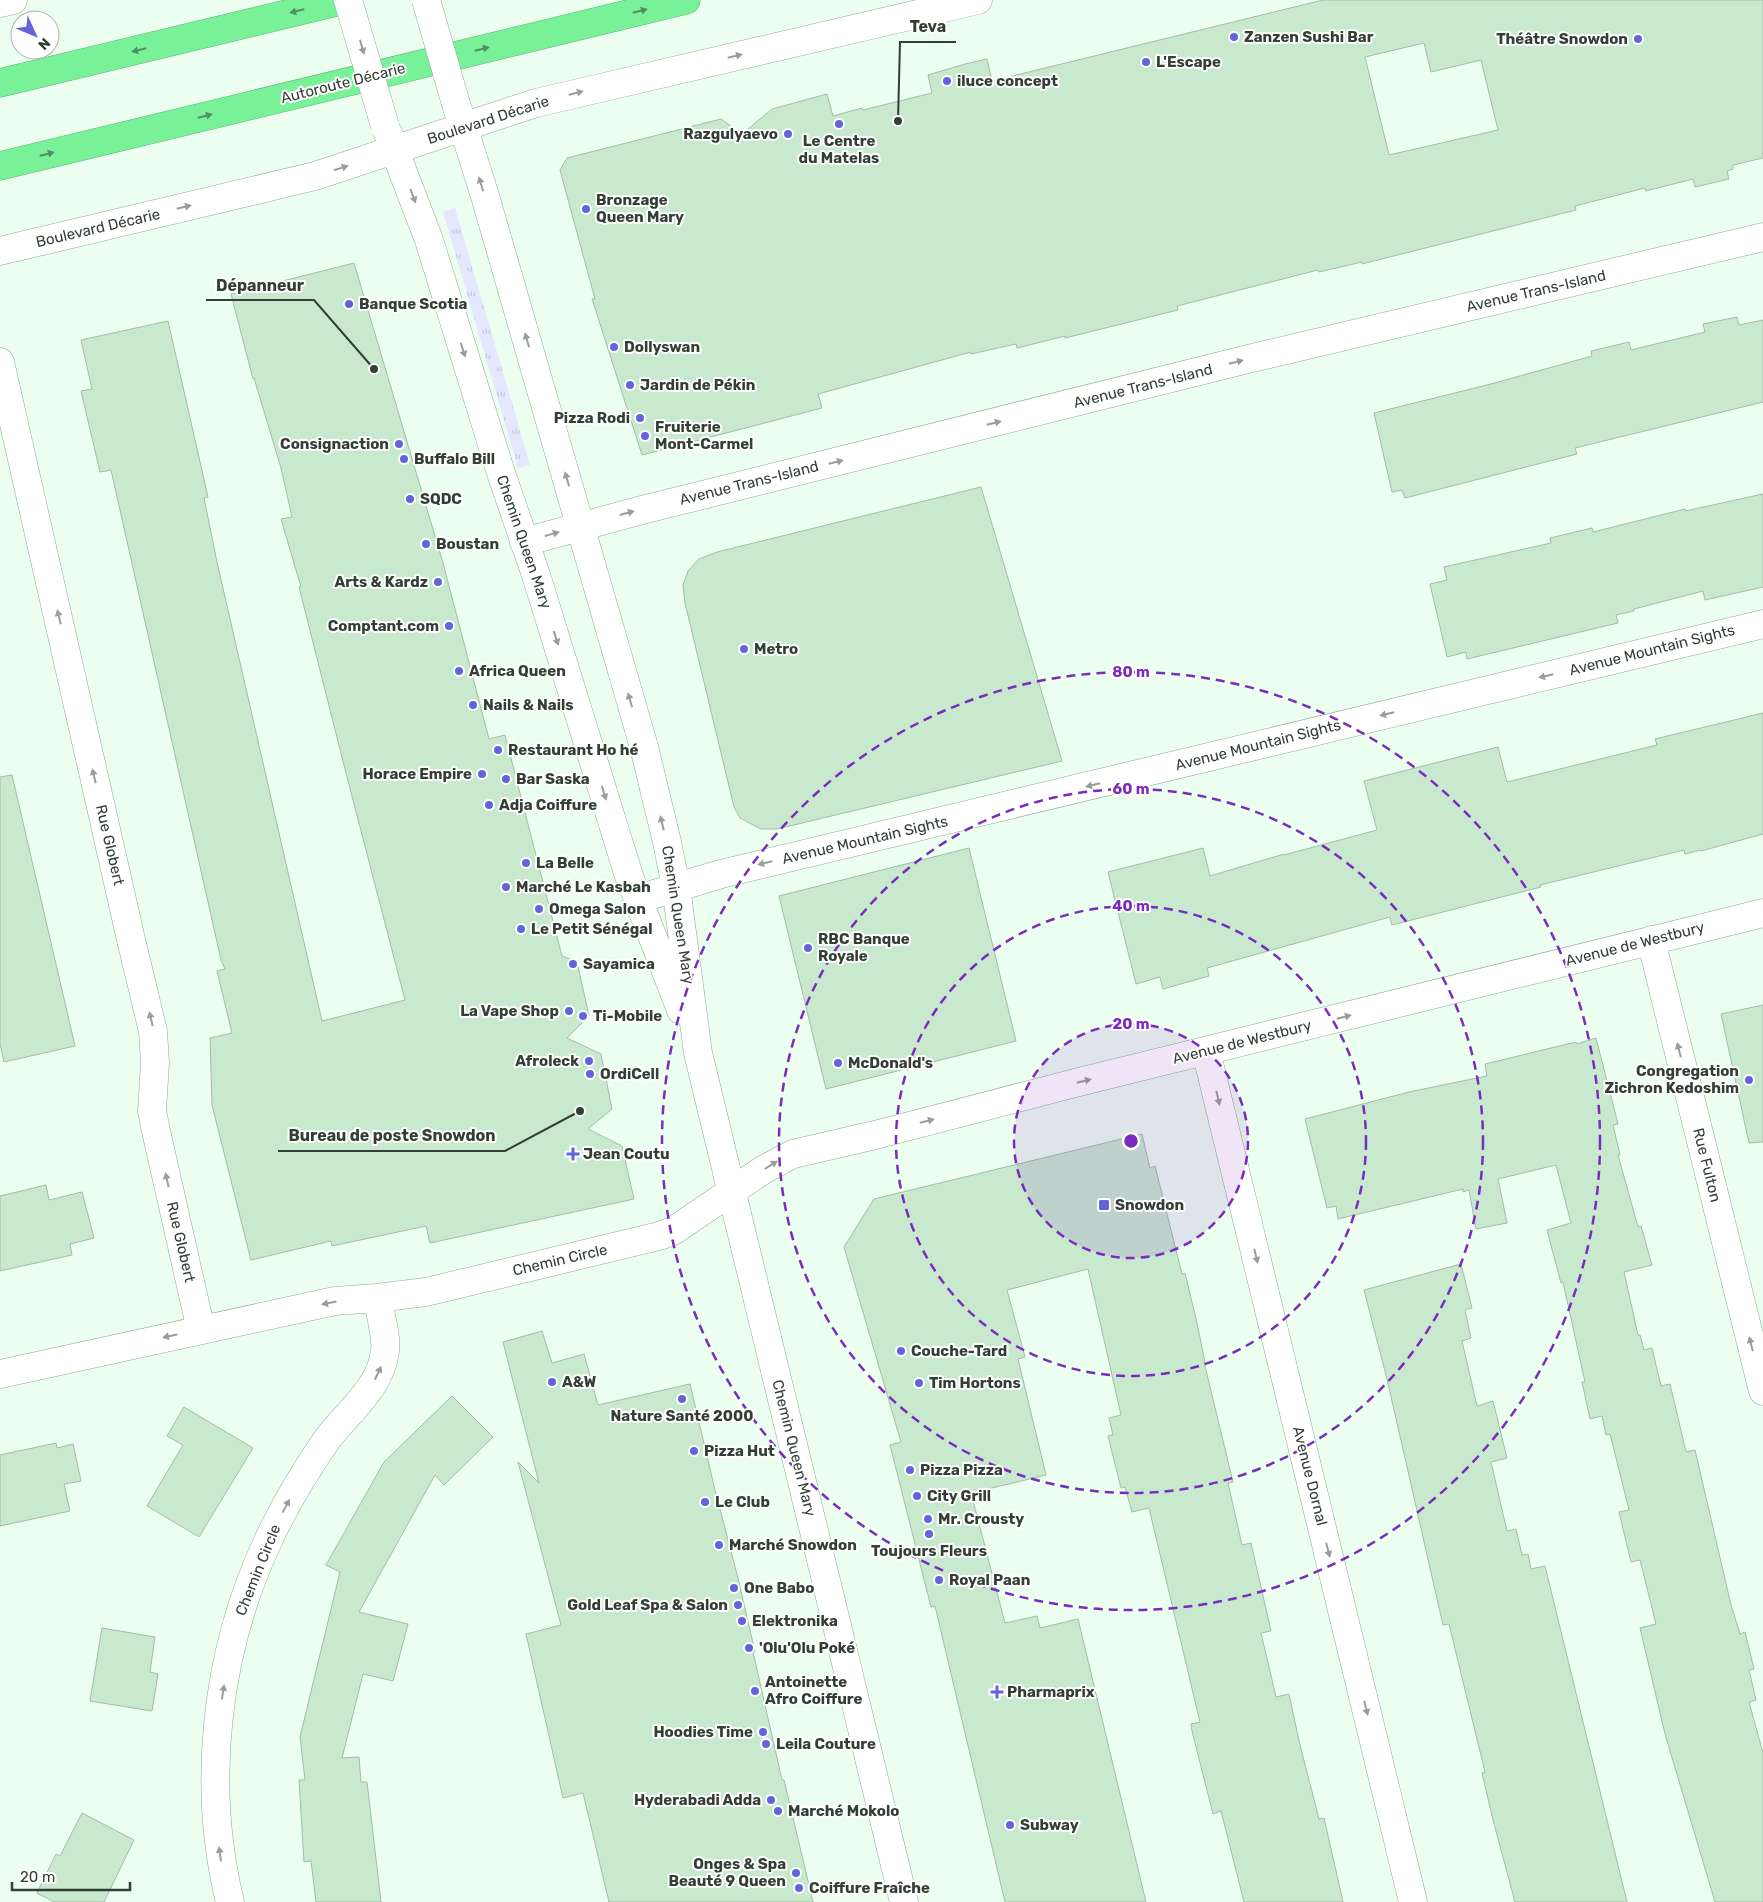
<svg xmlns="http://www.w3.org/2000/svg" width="1763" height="1902" viewBox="0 0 1763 1902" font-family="Rubik,sans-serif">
<defs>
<pattern id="grass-tufts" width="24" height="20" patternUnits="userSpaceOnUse" patternTransform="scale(1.25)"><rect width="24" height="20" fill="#e4e8fe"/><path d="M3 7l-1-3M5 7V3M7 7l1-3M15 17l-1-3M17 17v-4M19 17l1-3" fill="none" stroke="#c4c8da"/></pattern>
</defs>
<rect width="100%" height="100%" fill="#ecfeef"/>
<path fill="url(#grass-tufts)" d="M455,208L530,465L518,468L443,212Z"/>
<path fill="#c9e9cf" stroke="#a1bda6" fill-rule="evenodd" d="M1323,0H1763V158L1733,165V169L1727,171L1729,179L1695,187L1693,179L1646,191L1645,188L1575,206L1576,210L1362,264V262L1319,272L1318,270L1177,306L1178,310L1065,338V336L1017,348L1016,344L971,354V352L818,394L822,408L642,455L592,299H595L560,170L567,158L721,119L742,134L772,109L827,94L833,116L862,108L863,110L932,93L928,75L965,64L987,59L992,81ZM1424,43L1431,72L1481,60L1498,130L1389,155L1365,57Z
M354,263L443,563L489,739L505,735L562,956L577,962L589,1016L567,1038L601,1054L612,1109L588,1129L622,1146L634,1199L430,1243L426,1226L332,1246L331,1241L251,1260L212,1105L210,1038L232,1033L217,971L225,969L221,960L111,470L100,472L81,391L92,389L81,340L168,321L208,497L204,498L217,562L322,1021L405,1000L347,777L299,587H301L281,519L292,517L281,468L254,378L253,379L231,294Z
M1737,317L1739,325L1763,320V402L1575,448L1577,454L1405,498L1402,490L1392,492L1374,413L1491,384L1592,356L1591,351L1629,342L1631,350L1705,332L1703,324Z
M981,487L1062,761L777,829H761L740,818L734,807L685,603L683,585L688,571L699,559L717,552Z
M1763,494V587L1705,600L1703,591L1634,609V611L1616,615L1618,623L1467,659L1466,652L1447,657L1430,584L1447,580L1444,567L1551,543L1550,538L1592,528L1593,532L1685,509V511Z
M1763,713V834L1701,851V850L1685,854L1684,850L1540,885L1541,887L1392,925L1390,917L1207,968L1209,976L1163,989L1160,977L1136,984L1108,872L1203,848L1210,876L1284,854V855L1377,830L1364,781L1498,747L1507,782L1657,745L1655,739Z
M12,775L75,1046L4,1062L0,1044V777Z
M969,848L1016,1041L826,1089L779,896Z
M1763,1005V1142L1749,1143L1721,1014Z
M1596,1038L1618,1124L1613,1125L1620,1155H1618L1638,1227L1641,1226L1652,1265L1624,1272L1638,1335H1640L1644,1350L1652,1348L1661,1386L1670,1384L1686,1452L1695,1450L1731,1605L1740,1634L1745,1632L1754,1669L1749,1670L1756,1700L1749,1702L1763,1753V1902H1715L1665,1734L1640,1628L1656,1624L1640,1560L1631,1562L1619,1512L1629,1510L1610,1434L1606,1435L1602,1416L1590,1419L1582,1382H1585L1563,1282L1561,1283L1547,1230L1571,1223L1556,1165L1498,1179L1507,1223L1476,1229L1469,1190L1463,1192V1189L1338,1219L1336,1206L1327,1208L1305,1119L1409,1092L1487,1076L1485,1064L1576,1042L1577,1044Z
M1142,1134L1150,1168L1155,1166L1182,1274L1185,1273L1197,1323L1205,1362H1204L1233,1482L1228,1483L1242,1545L1251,1543L1271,1631L1261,1633L1276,1697L1289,1694L1299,1741L1319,1819L1324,1818L1343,1902H1244L1221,1811L1213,1814L1192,1731L1191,1724L1200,1722L1149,1508L1132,1512L1125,1487L1121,1488L1108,1436L1113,1435L1109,1418L1121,1415L1088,1269L1007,1290L1025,1357L1018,1359L1046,1475L971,1493L1005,1623L1037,1616L1040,1628L1078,1619L1146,1902H1005L935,1606L931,1607L890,1445L901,1442L844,1247L874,1199Z
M46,1185L49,1200L82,1192L94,1238L70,1244L72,1255L0,1271V1196Z
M1461,1264L1472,1308L1465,1310L1471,1338L1462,1341L1477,1406L1493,1401L1507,1458L1491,1462L1507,1531L1516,1529L1522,1555L1528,1554L1531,1569L1545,1566L1627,1902H1515L1493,1820L1482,1773L1485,1772L1449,1624L1443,1625L1387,1379L1364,1290Z
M542,1331L552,1363L584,1354L598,1405L690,1384L715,1490L738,1578L755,1652H753L782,1780H784L813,1902H609L583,1793L563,1798L526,1634L561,1625L518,1462L539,1483L503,1342Z
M452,1396L493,1437L444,1485L435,1475L359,1612L408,1624L393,1681L363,1674L342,1758L359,1757L361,1782H367L381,1902H316L311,1861L304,1862L299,1780H305L300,1737L340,1572L326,1565L384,1462Z
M184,1407L253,1448L199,1537L147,1506L183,1445L167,1436Z
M56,1443L57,1448L73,1444L81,1481L64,1484L70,1511L0,1526V1455Z
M102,1628L155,1637L150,1672L158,1674L152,1711L90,1701Z
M82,1813L134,1840L104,1902H54L37,1893L56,1854L60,1856Z"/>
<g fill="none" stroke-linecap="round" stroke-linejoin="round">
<defs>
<path id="street" d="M0,362L132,944L153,1031L155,1063L152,1111L156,1131L201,1330
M524,542L642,510L1248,359L1763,237
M638,899L721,874L1763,624
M1651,940L1763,1391
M1206,1051L1413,1902
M0,1374L335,1301L377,1298L426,1292L659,1236L673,1231L763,1170L793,1154L875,1135L1079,1082L1763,913
M230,1902C201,1784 216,1653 267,1543C284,1506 305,1471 328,1438C349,1411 381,1387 385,1351C387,1336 380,1313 377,1298"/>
<path id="secondary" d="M0,3L13,0
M456,104L485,196L644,747L667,842L676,887L698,1053L904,1902
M388,133L429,240L500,470L536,575L629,876L681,1010
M0,251L315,176L536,103L978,0"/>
<path id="highway" d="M0,83L345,0
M0,166L686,0"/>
</defs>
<use href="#street" stroke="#8faa94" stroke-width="29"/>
<use href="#secondary" stroke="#8faa94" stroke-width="29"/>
<use href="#highway" stroke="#60b275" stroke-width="29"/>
<use href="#street" stroke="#fff" stroke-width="28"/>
<use href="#secondary" stroke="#fff" stroke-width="28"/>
<use href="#highway" stroke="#79f198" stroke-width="28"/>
<defs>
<path id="secondary-bridge" d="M348,0L385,126
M426,0L456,104"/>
</defs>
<use href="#secondary-bridge" stroke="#8faa94" stroke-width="29" stroke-linecap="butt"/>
<use href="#secondary-bridge" stroke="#fff" stroke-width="28"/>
</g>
<defs><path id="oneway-solid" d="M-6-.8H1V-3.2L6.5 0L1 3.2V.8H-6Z" transform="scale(1.25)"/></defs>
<g fill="#528f62">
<use href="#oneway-solid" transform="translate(297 11) rotate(166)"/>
<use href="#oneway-solid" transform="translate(640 11) rotate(-14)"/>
<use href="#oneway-solid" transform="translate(482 49) rotate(-14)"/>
<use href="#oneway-solid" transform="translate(139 50) rotate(166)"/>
<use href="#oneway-solid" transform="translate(205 116) rotate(-14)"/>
<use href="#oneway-solid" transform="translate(47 154) rotate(-14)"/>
</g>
<g fill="#999e9a">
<use href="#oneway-solid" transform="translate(362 47) rotate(74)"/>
<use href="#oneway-solid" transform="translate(735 56) rotate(-13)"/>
<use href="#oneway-solid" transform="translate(576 93) rotate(-14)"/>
<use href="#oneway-solid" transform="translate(341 168) rotate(-18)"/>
<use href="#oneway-solid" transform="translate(481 184) rotate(-107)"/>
<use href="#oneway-solid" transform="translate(413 196) rotate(69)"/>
<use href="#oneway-solid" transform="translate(184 207) rotate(-13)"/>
<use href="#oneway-solid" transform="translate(527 340) rotate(-106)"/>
<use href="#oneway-solid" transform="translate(463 350) rotate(73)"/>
<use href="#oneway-solid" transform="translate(1236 362) rotate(-14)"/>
<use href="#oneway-solid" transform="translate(994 423) rotate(-14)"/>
<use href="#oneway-solid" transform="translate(836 462) rotate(-14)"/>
<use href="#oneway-solid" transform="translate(567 479) rotate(-106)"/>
<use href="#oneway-solid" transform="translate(627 513) rotate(-15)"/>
<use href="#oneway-solid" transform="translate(552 534) rotate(-16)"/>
<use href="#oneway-solid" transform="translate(59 617) rotate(-103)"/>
<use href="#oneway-solid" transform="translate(556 638) rotate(72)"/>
<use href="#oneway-solid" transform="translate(1546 676) rotate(167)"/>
<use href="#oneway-solid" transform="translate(630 700) rotate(-106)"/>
<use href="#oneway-solid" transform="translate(1387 714) rotate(167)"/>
<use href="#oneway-solid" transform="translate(94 776) rotate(-103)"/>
<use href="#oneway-solid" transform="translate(1093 785) rotate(166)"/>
<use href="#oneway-solid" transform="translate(604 793) rotate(73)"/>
<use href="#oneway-solid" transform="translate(662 823) rotate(-104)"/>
<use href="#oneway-solid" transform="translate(765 863) rotate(167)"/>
<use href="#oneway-solid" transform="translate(1344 1017) rotate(-14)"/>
<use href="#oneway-solid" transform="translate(151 1019) rotate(-103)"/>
<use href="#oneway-solid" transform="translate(1679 1050) rotate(-104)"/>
<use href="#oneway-solid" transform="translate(1084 1081) rotate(-14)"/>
<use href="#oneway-solid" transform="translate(1218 1098) rotate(77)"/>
<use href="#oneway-solid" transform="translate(927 1121) rotate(-14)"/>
<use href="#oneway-solid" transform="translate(771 1165) rotate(-32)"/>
<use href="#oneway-solid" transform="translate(167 1180) rotate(-103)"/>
<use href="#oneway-solid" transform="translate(1256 1256) rotate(76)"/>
<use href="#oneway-solid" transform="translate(329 1303) rotate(169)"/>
<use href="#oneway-solid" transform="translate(170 1336) rotate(168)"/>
<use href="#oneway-solid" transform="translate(1751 1344) rotate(-104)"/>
<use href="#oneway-solid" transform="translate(378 1373) rotate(-65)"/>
<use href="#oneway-solid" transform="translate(286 1506) rotate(-62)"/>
<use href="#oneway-solid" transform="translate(1328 1550) rotate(76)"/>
<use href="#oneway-solid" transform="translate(223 1692) rotate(-81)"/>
<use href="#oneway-solid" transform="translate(1366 1708) rotate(76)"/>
<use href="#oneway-solid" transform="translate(220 1854) rotate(-98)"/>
</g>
<circle cx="1131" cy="1141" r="117" fill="#7b2cbf" fill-opacity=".12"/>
<g fill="none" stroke="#7b2cbf" stroke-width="2.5" stroke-dasharray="9 6">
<circle cx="1131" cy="1141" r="117"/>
<circle cx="1131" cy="1141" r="235"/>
<circle cx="1131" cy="1141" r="352"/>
<circle cx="1131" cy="1141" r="469"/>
</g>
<g fill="#6363dc" stroke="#fff" stroke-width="2">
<circle cx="1234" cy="37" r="5"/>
<circle cx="1638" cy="39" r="5"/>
<circle cx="1146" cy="62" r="5"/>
<circle cx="947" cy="81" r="5"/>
<circle cx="839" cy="124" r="5"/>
<circle cx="788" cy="134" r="5"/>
<circle cx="586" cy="209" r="5"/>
<circle cx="349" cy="304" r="5"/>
<circle cx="614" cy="347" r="5"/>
<circle cx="630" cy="385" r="5"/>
<circle cx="640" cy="418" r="5"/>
<circle cx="645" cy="436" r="5"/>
<circle cx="399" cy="444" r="5"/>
<circle cx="404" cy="459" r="5"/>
<circle cx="410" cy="499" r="5"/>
<circle cx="426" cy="544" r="5"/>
<circle cx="438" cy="582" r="5"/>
<circle cx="449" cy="626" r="5"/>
<circle cx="744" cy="649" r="5"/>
<circle cx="459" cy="671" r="5"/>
<circle cx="473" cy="705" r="5"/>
<circle cx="498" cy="750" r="5"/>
<circle cx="482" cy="774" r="5"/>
<circle cx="506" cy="779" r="5"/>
<circle cx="489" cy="805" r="5"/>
<circle cx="526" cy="863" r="5"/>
<circle cx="506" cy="887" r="5"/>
<circle cx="539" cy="909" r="5"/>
<circle cx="521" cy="929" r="5"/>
<circle cx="808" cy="948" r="5"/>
<circle cx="573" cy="964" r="5"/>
<circle cx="569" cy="1011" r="5"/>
<circle cx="583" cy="1016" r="5"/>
<circle cx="589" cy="1061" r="5"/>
<circle cx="838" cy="1063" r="5"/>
<circle cx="590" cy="1074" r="5"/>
<circle cx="1749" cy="1080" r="5"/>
<path d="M570.5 1146.5h5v5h5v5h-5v5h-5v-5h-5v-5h5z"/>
<rect x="1098" y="1199" width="12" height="12" rx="2.5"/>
<circle cx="901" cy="1351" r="5"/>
<circle cx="552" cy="1382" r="5"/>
<circle cx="919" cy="1383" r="5"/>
<circle cx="682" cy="1399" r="5"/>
<circle cx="694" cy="1451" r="5"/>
<circle cx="910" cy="1470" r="5"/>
<circle cx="917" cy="1496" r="5"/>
<circle cx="705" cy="1502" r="5"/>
<circle cx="928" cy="1519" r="5"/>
<circle cx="929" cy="1534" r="5"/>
<circle cx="719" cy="1545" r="5"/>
<circle cx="939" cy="1580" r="5"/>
<circle cx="734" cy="1588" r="5"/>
<circle cx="738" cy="1605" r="5"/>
<circle cx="742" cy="1621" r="5"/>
<circle cx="749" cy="1648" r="5"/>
<circle cx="755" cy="1691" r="5"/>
<path d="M994.5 1684.5h5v5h5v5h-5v5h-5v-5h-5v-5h5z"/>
<circle cx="763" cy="1732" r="5"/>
<circle cx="766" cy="1744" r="5"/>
<circle cx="771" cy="1800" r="5"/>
<circle cx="778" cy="1811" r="5"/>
<circle cx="1010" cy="1825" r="5"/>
<circle cx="796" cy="1873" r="5"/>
<circle cx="799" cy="1888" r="5"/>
</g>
<g text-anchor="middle" stroke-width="4" stroke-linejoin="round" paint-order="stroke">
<g font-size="15" font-weight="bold" fill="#333e35" stroke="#fff" text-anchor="start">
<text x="1244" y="42">Zanzen Sushi Bar</text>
<text x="1628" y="44" text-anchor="end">Théâtre Snowdon</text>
<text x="1156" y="67">L'Escape</text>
<text x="957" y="86">iluce concept</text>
<text x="778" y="139" text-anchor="end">Razgulyaevo</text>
<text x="839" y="146" text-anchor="middle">Le Centre<tspan x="839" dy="17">du Matelas</tspan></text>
<text x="596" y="205">Bronzage<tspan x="596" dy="17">Queen Mary</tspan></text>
<text x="359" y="309">Banque Scotia</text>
<text x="624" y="352">Dollyswan</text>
<text x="640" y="390">Jardin de Pékin</text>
<text x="630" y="423" text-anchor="end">Pizza Rodi</text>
<text x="655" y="432">Fruiterie<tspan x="655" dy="17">Mont-Carmel</tspan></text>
<text x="389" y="449" text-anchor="end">Consignaction</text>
<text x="414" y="464">Buffalo Bill</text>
<text x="420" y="504">SQDC</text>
<text x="436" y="549">Boustan</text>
<text x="428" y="587" text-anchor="end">Arts &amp; Kardz</text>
<text x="439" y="631" text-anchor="end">Comptant.com</text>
<text x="754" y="654">Metro</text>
<text x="469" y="676">Africa Queen</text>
<text x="483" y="710">Nails &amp; Nails</text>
<text x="508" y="755">Restaurant Ho hé</text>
<text x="472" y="779" text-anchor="end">Horace Empire</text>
<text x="516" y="784">Bar Saska</text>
<text x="499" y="810">Adja Coiffure</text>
<text x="536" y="868">La Belle</text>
<text x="516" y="892">Marché Le Kasbah</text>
<text x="549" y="914">Omega Salon</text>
<text x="531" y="934">Le Petit Sénégal</text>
<text x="818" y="944">RBC Banque<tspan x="818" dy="17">Royale</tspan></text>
<text x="583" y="969">Sayamica</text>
<text x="559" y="1016" text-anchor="end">La Vape Shop</text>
<text x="593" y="1021">Ti-Mobile</text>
<text x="579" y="1066" text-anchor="end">Afroleck</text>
<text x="848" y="1068">McDonald's</text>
<text x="1739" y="1076" text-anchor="end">Congregation<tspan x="1739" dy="17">Zichron Kedoshim</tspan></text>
<text x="600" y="1079">OrdiCell</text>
<text x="583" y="1159">Jean Coutu</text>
<text x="1115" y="1210">Snowdon</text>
<text x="911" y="1356">Couche-Tard</text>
<text x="562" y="1387">A&amp;W</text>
<text x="929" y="1388">Tim Hortons</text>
<text x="682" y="1421" text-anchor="middle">Nature Santé 2000</text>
<text x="704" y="1456">Pizza Hut</text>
<text x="920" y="1475">Pizza Pizza</text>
<text x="927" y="1501">City Grill</text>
<text x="715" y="1507">Le Club</text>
<text x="938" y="1524">Mr. Crousty</text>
<text x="729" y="1550">Marché Snowdon</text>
<text x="929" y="1556" text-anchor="middle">Toujours Fleurs</text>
<text x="949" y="1585">Royal Paan</text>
<text x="744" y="1593">One Babo</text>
<text x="728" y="1610" text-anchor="end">Gold Leaf Spa &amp; Salon</text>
<text x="752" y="1626">Elektronika</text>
<text x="759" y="1653">'Olu'Olu Poké</text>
<text x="765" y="1687">Antoinette<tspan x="765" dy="17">Afro Coiffure</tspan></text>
<text x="1007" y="1697">Pharmaprix</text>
<text x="753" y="1737" text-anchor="end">Hoodies Time</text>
<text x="776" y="1749">Leila Couture</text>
<text x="761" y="1805" text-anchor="end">Hyderabadi Adda</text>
<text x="788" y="1816">Marché Mokolo</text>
<text x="1020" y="1830">Subway</text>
<text x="786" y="1869" text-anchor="end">Onges &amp; Spa<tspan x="786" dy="17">Beauté 9 Queen</tspan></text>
<text x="809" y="1893">Coiffure Fraîche</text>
</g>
<g font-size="15" fill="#333e35" stroke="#fff">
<text transform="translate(343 83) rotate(-14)" y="5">Autoroute Décarie</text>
<text transform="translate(488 120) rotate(-18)" y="5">Boulevard Décarie</text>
<text transform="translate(98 228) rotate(-13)" y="5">Boulevard Décarie</text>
<text transform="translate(1536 291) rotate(-13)" y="5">Avenue Trans-Island</text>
<text transform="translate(1143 386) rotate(-14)" y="5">Avenue Trans-Island</text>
<text transform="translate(749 483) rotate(-14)" y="5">Avenue Trans-Island</text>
<text transform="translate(524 542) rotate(71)" y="5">Chemin Queen Mary</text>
<text transform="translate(1652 650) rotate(-14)" y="5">Avenue Mountain Sights</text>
<text transform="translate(1258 745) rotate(-14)" y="5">Avenue Mountain Sights</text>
<text transform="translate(865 840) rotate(-13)" y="5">Avenue Mountain Sights</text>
<text transform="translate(110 845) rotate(77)" y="5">Rue Globert</text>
<text transform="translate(678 915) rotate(81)" y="5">Chemin Queen Mary</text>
<text transform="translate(1635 944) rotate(-14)" y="5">Avenue de Westbury</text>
<text transform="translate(1242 1042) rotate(-14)" y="5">Avenue de Westbury</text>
<text transform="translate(1707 1165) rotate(76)" y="5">Rue Fulton</text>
<text transform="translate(181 1242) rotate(77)" y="5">Rue Globert</text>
<text transform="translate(560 1260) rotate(-13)" y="5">Chemin Circle</text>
<text transform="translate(794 1448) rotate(76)" y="5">Chemin Queen Mary</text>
<text transform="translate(1310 1476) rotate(76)" y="5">Avenue Dornal</text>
<text transform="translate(258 1570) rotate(-68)" y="5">Chemin Circle</text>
</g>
</g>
<circle cx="1131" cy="1141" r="8" fill="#7b2cbf" stroke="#fff" stroke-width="2.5"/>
<g font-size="15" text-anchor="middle" font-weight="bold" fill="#7b2cbf" stroke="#fff" stroke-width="4" stroke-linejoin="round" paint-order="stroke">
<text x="1131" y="677">80 m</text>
<text x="1131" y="794">60 m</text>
<text x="1131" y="911">40 m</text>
<text x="1131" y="1029">20 m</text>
</g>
<path fill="none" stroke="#333e35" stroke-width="2" d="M898 121L900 42H956M374 369L314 300H206M580 1111L505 1151H278"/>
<g fill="#333e35" stroke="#fff" stroke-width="2">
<circle cx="898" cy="121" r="5"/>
<circle cx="374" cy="369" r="5"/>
<circle cx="580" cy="1111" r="5"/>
</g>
<g font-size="16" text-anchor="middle" font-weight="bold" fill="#333e35" stroke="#fff" stroke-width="4" stroke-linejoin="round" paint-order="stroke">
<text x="928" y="32">Teva</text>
<text x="260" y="291">Dépanneur</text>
<text x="392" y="1141">Bureau de poste Snowdon</text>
</g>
<g transform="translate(35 35) rotate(134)"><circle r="24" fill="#ffffff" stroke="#adb2ae"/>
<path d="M0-4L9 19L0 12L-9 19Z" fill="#6363dc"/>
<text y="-8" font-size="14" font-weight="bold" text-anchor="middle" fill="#333e35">N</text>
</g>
<path d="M12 1882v8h118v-8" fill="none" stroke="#333e35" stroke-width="2.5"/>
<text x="20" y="1882" font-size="15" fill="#333e35" stroke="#ffffff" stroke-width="4" paint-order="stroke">20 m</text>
</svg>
